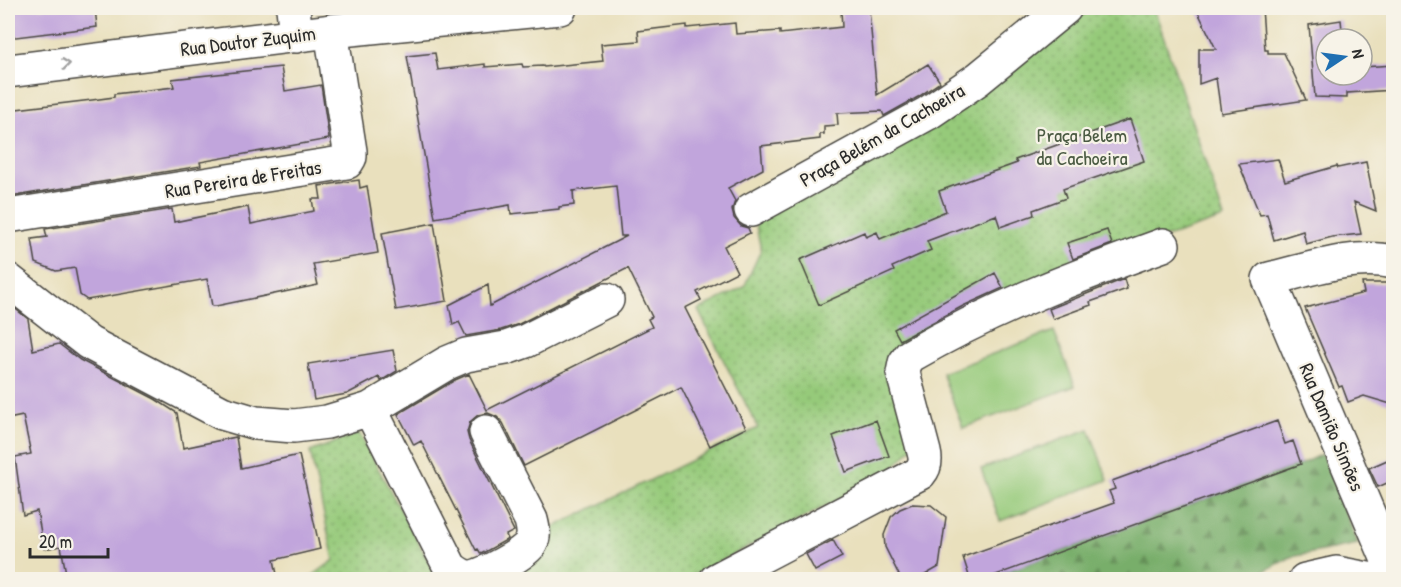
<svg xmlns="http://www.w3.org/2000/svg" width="1401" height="587" viewBox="0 0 1401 587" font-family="'Patrick Hand',sans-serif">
<defs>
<pattern id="green-dots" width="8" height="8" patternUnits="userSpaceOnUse" patternTransform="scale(1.5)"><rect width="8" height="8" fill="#96ca7a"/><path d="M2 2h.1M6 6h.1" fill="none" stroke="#7ba464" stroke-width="1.8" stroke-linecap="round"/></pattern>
<pattern id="forest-firs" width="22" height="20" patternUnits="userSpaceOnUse" patternTransform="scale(1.5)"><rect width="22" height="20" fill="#78ae6a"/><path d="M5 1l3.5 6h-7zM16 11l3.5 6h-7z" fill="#638e57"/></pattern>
</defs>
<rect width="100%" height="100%" fill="#f7f3e8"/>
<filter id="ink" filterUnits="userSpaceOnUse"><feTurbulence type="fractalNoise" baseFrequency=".0167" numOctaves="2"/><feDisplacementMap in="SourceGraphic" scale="12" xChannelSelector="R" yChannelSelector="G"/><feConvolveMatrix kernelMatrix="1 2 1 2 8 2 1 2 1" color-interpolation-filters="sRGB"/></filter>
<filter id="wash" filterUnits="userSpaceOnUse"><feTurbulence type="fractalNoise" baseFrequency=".008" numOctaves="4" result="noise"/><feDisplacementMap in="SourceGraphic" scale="24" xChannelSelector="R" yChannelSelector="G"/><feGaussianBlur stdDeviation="1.35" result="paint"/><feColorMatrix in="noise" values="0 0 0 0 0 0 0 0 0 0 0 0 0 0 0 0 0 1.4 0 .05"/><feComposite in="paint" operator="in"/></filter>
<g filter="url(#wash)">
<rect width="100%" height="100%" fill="#e9e0bd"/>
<path fill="url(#green-dots)" stroke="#607a52" stroke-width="1.5" d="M1075,8H1154L1224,218L1027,283L891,359L913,447L887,474L687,579L444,580L758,428L698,310L744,287L761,250L755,221Z
M359,433L438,579H308L334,560L310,452Z"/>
<path fill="url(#forest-firs)" stroke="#526c4a" stroke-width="1.5" d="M1322,454L1358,544L1291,557L1249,579H985L1301,464Z"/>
<path fill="#96ca7a" stroke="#607a52" stroke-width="1.5" d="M1054,331L1075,386L963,428L942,373Z
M1089,429L1108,480L1000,521L981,469Z"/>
<g id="blocks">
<path fill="#c1a5dc" d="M8,8H95L97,27L8,38Z
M1196,8H1262L1265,50H1268V53H1284L1306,100L1221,113L1216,78L1199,84V49H1216Z
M869,9L877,95L928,64L940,82L918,97L884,116L882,111L837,113L838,125L824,126V134H820V139L761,146L763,169L728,188L735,201L732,210L734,218L741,226L748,228L750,233L724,246L737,272L697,292L701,300L685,308L746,428L710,446L681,387L524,466L503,423L497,417L488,413L478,415L470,422L467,432L469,440L514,531L506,535L508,539L481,554L478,549L476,550L421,441L414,445L398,414L455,380L469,374L487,410L652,327L648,319L652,317L628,268L519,324L501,330L466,336L459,322L453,325L449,305L488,285L490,306L627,236H621L616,186L573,191L574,205L559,207V209L511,214L510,205L435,218L407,56L435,53L438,70L485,64V67L522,64L523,67L543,66L544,67L603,61L601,44L639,41L638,31L687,25V28L735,23L736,34L780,31V34L842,27L841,11Z
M1341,20L1343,39H1326V75H1362V67L1394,65V90L1347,93V98L1315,97L1309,25Z
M281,67L285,91L321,85L329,139L200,162L201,166L8,197V110L92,100L114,97V94L174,87L172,79Z
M1130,119L1144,161L1063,189L1066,198L1033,210L1034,215L1000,227L996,215L927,241L931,250L892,267L894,271L819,305L800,260L864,232L866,237L877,232L880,239L946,211L939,191L1017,163L1015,160Z
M1278,159L1285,181L1337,166L1338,168L1366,162L1376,211L1354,202L1361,234L1332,237L1306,244L1303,231L1274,240L1267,214L1260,215L1239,164Z
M359,180L360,188L367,186L378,253L313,264L318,285L216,306H212L207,279L87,300L80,295L75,268L56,271L36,263L32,239L47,237L45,229L172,209L174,222L248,207L251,224L314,211L312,199H321L319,186Z
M434,223L447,301L396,310L382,233Z
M1107,230L1112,244L1073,259L1067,243Z
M995,273L1003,288L963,306L900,340L894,329Z
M1124,279L1127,289L1090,302L1091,305L1053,319L1049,309Z
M1362,283H1394V405L1364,396L1348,402L1342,386L1339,387L1305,308L1364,293Z
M8,303L28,319L33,350L59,344L80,360L155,399L177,413L183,448L236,437L241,468L299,455L320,549L274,560L278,579H67L61,546L44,549L37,511L23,515L15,457L31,454L23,416L8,419Z
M393,350L397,371L381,381L379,377L347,394L314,400L308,364Z
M876,420L889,456L846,472L833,436Z
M1277,421L1285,444L1293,441L1301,464L985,579H970L963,557L1114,503L1109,491L1115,489L1112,481Z
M1394,457V480L1378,487L1369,468Z
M912,504L931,505L946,517L939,567L918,579H901L885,547L884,535L891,517L900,509Z
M833,540L842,557L815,571L806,554Z"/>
</g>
</g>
<g filter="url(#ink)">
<use href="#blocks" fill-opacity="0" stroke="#484641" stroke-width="1.5"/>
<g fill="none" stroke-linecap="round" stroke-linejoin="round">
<defs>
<path id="minor" d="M293,8L296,36
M751,210L928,113L978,79L1065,8
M8,216L347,162L350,157V151L331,31
M1394,262C1353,253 1308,270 1269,279L1394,574
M8,280L89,343L222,413L256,423L294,426L327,422L370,409L447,363L466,355L506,348L526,341L607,300
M370,409L450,567C456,572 461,577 470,577C482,577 526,553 531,543C535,535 533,528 531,520L486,432
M716,580L920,473C926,466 926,460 924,452L903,373L905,363L910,356C993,308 1074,277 1163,245
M1305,580L1336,573L1373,580"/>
<path id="major" d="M8,71L331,31L560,8"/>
</defs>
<use href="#minor" stroke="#484641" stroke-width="36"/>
<use href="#major" stroke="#484641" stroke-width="36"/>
<use href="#minor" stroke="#fff" stroke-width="33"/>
<use href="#major" stroke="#fff" stroke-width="33"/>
</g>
<defs><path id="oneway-chevron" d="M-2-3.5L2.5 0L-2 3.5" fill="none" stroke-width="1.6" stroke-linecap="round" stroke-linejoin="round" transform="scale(1.5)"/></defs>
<use stroke="#a0a0a0" href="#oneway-chevron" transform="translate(66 64) rotate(-7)"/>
</g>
<g text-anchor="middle" stroke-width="4.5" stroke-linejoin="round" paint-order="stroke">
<g font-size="20" fill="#2b2b2b" stroke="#f7f3e8">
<text transform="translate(248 41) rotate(-7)" y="7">Rua Doutor Zuquim</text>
<text transform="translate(882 135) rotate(-30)" y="7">Praça Belém da Cachoeira</text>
<text transform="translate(243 179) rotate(-9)" y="7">Rua Pereira de Freitas</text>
<text transform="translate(1332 427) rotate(67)" y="7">Rua Damião Simões</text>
</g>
<g font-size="20" fill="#4b5b43" stroke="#f7f3e8">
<text x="1082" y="142">Praça Belem<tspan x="1082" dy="23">da Cachoeira</tspan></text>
</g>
</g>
<rect width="1401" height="587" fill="none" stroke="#f7f3e8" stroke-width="30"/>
<g transform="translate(1344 57) rotate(77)"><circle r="28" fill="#f7f3e8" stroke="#a5a39c" stroke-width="1.5"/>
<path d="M0-4.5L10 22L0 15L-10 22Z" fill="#1f6fb2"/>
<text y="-9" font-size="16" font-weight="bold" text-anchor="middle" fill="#2b2b2b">N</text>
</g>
<path d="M30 548v9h78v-9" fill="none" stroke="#2b2b2b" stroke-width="3"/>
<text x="39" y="548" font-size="18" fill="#2b2b2b" stroke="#f7f3e8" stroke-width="4.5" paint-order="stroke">20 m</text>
</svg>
